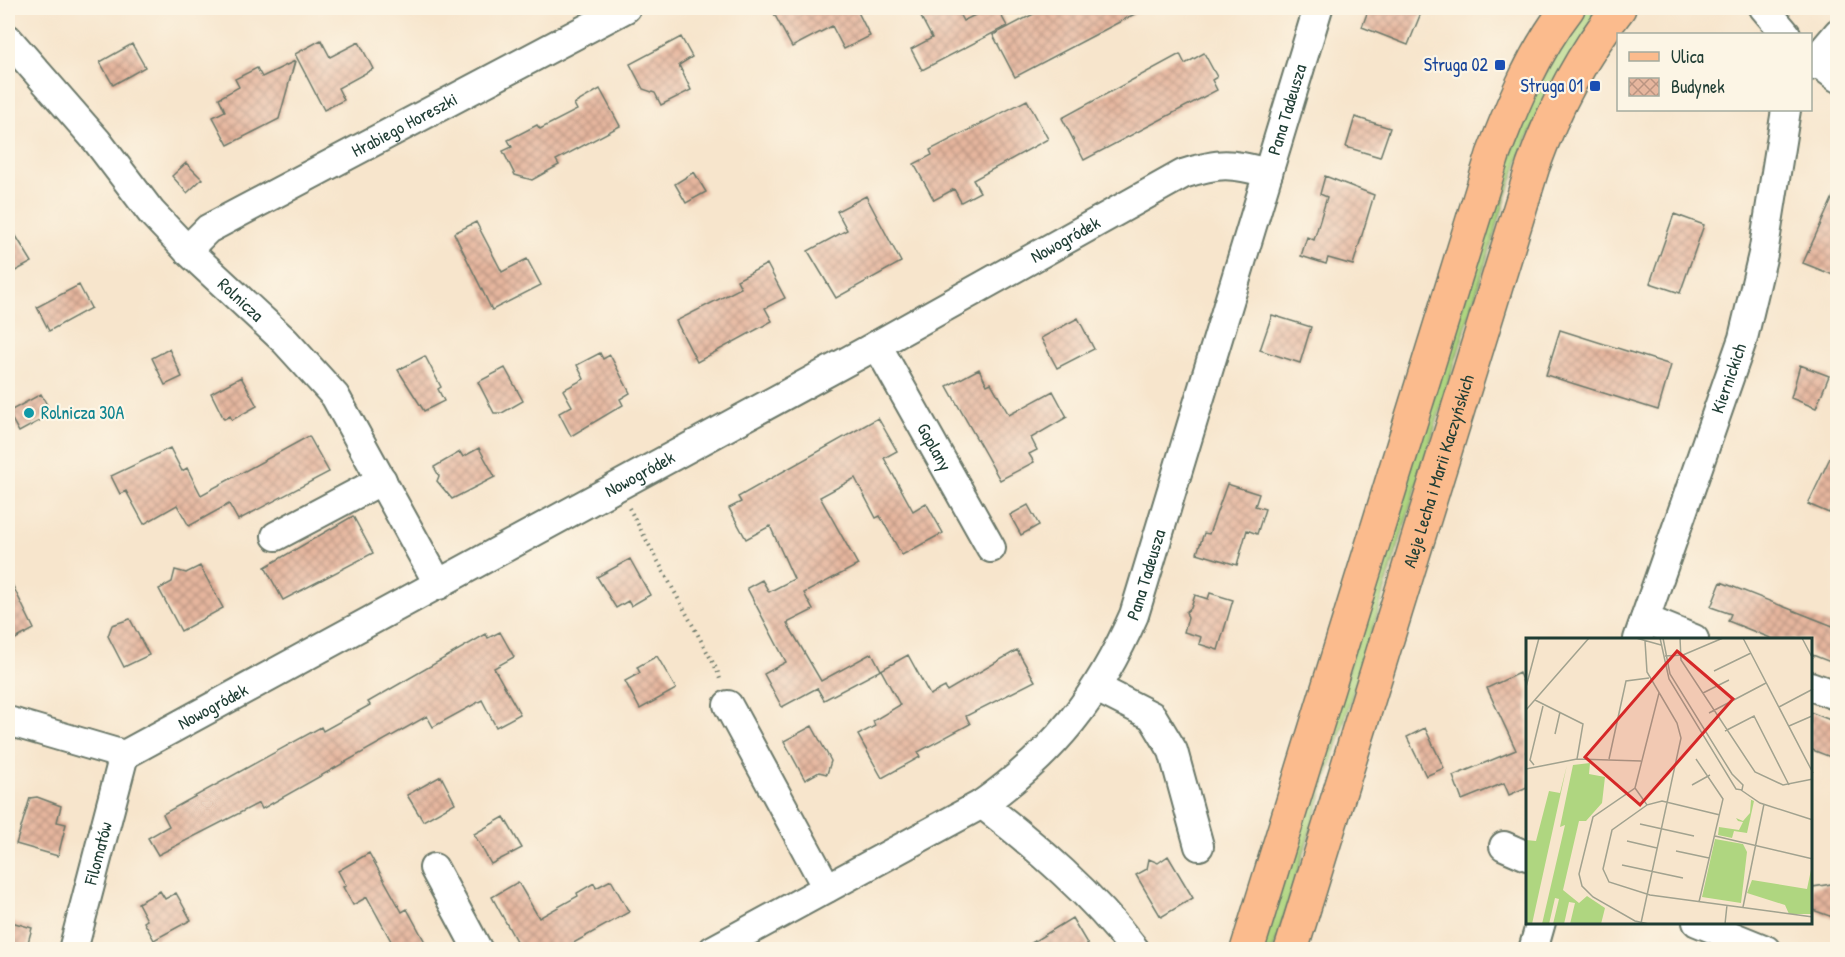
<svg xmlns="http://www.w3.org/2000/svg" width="1845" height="957" viewBox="0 0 1845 957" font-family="'Patrick Hand',sans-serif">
<defs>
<pattern id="building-cross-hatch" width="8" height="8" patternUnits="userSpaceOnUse" patternTransform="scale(1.5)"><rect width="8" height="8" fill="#e6b69e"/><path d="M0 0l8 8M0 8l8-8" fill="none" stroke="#ba9582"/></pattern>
</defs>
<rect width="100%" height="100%" fill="#fcf5e5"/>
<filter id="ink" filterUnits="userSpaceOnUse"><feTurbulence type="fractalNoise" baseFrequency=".0167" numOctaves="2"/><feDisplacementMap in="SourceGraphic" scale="12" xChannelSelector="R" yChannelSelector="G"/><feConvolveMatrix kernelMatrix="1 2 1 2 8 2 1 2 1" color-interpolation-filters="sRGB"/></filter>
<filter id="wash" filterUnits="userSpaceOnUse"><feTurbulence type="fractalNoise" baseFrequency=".008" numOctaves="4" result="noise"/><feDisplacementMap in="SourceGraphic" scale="24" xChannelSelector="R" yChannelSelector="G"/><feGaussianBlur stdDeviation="1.35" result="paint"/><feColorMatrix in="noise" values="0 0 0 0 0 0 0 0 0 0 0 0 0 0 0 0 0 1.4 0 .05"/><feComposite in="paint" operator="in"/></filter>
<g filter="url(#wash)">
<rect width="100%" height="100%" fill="#f7e5cc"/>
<path fill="#afd680" stroke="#678a5a" stroke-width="1.5" d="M1586,8H1600L1525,143L1507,194L1274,949L1262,950L1400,497L1520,126L1560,41Z"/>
<g id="blocks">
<path fill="url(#building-cross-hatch)" d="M771,8H867L858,12L870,36L844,49L832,26L792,47Z
M934,8H956L963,21L989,8H997L1007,26L922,70L911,49L932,38L920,15Z
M1045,8H1146L1015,77L993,35Z
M1369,8H1423L1408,45L1362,27Z
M681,37L692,57L679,65L691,90L661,105L655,93L643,89L630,64Z
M321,40L330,57L359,42L373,69L338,88L344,100L324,110L295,54Z
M132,44L145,67L113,85L100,62Z
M1204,53L1217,77L1212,80L1217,90L1084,160L1062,118L1180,54L1185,64Z
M295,61L279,119L228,145L213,117L225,111L219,98L239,87L235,79L257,68L262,77Z
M600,89L620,126L556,160L559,165L532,180L515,175L503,151L512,147L508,140L537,125L540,129L577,110L574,104Z
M1027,100L1048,139L973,180L980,192L961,202L954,189L934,200L914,164L932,155L930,150Z
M1355,117L1390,128L1380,157L1346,147Z
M186,163L202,179L187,193L172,176Z
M694,172L706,192L686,203L675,184Z
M1325,176L1374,195L1353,265L1328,258L1326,264L1301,256L1307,237L1314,240L1327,197L1320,194Z
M1838,186V277L1803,263Z
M866,196L901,262L836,298L808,251L847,230L837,211Z
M1674,214L1704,225L1680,293L1650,283Z
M476,222L502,272L527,259L541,285L492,310L454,233Z
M8,223L32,262L8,275Z
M767,264L785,298L765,308L772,321L697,362L676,321L741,288L737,280Z
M79,285L91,308L49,331L37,307Z
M1272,315L1311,327L1300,363L1260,350Z
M1078,318L1094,349L1057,368L1041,338Z
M1560,330L1671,365L1658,410L1546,375Z
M169,349L182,377L165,385L152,358Z
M600,353L603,359L610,355L630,393L620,399L623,405L571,436L559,413L572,406L563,390L584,379L577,365Z
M425,356L441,387L438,389L444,401L424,411L398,370Z
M1800,365L1829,376L1816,408L1791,398Z
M505,368L523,401L502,413H494L478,382Z
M979,369L987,385L991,383L1009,415L1053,391L1067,417L1031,438L1037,450L1029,454L1034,462L1000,480L947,386Z
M241,377L257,406L232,420L230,416L224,419L211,393Z
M41,394L52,414L19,432L8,412Z
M878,418L897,451L884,458L913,511L926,503L943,533L902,555L880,516L876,518L855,478L820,497L858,565L804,593L813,610L787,623L821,681L872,653L881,670L824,700L817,688L782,707L764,674L786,662L747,588L762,580L769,592L794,579L770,526L746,539L729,508L741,502L738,497Z
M309,436L329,472L238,520L229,504L189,526L177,505L144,524L126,491L120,494L111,476L170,448L182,471L187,468L201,495Z
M1838,441V493L1829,513L1808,504Z
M479,448L495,477L452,499L437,481L439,476L434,467L460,452L463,457Z
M1227,484L1259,494L1255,506L1265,509L1257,534L1247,530L1237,565L1197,553L1204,533L1209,534Z
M1028,505L1039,525L1021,535L1010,515Z
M353,516L373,553L283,600L265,567Z
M630,559L650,595L631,606L628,601L616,608L597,577Z
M200,566L223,608L181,631L159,589L172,582L175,570L186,573Z
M8,576L34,629L8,643Z
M1721,582L1838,628V665L1810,654V639H1773L1728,621L1731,614L1711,607Z
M1210,593L1233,600L1218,650L1199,644L1201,637L1184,632L1188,618L1186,612L1191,608L1195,595L1208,599Z
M130,619L149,655L124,667L108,636L112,625Z
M500,632L514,657L494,668L520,714L496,727L482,700L433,727L427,716L262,809L259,803L158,855L148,838L169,826L163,814L321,727L323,731L370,705L368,702L486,634L488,638Z
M1017,650L1035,681L966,716L970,724L918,752L920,757L882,778L858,735L875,726L873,721L900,705L881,670L908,655L930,695L945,687L947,691Z
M657,656L676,689L640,709L625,681L640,673L637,667Z
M1519,673L1527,691V787L1509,795L1504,783L1462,800L1453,776L1516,750L1487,688Z
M1810,712L1838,723V760L1810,749Z
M812,726L831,761L827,774L819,772L805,780L784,741Z
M1425,728L1444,768L1426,776L1407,737Z
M441,776L455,803L423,821L407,795Z
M37,797L61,806L57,822L66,824L58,856L16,844L30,798Z
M504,817L522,848L491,864L474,834Z
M369,853L402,912L407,909L425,942L411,950H396L367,897L353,905L343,887L346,886L338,871Z
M1168,856L1193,898L1161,917L1136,875L1147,869L1149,859L1158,863Z
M611,880L629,912L561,950H521L492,897L518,882L539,918L578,896L577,893L594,883L596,888Z
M1838,883V919L1810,909L1813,887Z
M160,891L165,899L176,893L191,920L154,940L144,922L147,920L138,903Z
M1072,918L1091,950H1020Z
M8,921L32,928L26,950H8Z"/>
</g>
</g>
<g filter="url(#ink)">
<use href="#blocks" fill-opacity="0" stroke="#6b7869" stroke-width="1.5"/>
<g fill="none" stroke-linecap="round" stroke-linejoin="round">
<defs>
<g id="minor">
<path d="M1764,8L1786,34"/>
<path id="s1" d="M8,39L97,141L151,212L187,250L285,341L335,396L439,585"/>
<path d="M1810,57L1838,78"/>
<path d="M1810,66L1838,33"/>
<path id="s2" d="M187,250L208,229L626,8"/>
<path id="s3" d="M877,345L991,548"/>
<path d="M276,536L382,480"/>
<path d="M1645,619L1694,639"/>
<path id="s4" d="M1638,639L1743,338L1763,254L1786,110"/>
<path d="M1810,686L1838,696"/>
<path d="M1097,688L1152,716L1173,751L1199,846"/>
<path d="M728,705L827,888"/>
<path id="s5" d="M8,721L124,755L877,345L1183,174C1220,162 1231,163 1268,173"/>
<path d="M982,804C1037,847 1092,894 1135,950"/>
<path d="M1504,846L1527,856"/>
<path d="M434,868L478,950"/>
<path d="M1697,922L1766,950"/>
<path id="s6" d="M73,950L124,755"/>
<path id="s7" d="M713,950L982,804C1055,752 1098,697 1134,615L1318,8"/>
<path d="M1533,950L1541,922"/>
</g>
<g id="major">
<path d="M1247,950L1493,155C1513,103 1534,52 1568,8"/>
<path id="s8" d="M1291,950L1533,166C1554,108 1581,56 1619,8"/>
</g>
</defs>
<use href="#minor" stroke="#6b7869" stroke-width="32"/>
<use href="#major" stroke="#6b7869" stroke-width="36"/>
<path stroke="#6b7869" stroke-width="4" stroke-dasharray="1.5 4.5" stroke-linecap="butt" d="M629,508L717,670L721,682"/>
<use href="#minor" stroke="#fff" stroke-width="28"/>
<use href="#major" stroke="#fbbb8d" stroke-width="33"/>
</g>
</g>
<g fill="#1a4fb4" stroke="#fcf5e5" stroke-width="2">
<rect x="1494" y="59" width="12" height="12" rx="3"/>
<rect x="1589" y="80" width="12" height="12" rx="3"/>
</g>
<circle fill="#0f9aa8" stroke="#fcf5e5" stroke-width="2" cx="29" cy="413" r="6"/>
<g text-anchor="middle" stroke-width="4.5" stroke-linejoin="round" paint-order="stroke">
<g font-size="18" fill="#164399" stroke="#fcf5e5" text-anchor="end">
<text x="1488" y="71">Struga 02</text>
<text x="1583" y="92">Struga 01</text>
</g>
<g font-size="18" fill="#1f3d34" stroke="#fcf5e5">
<text dy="6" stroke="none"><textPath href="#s7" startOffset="1080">Pana Tadeusza</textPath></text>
<text dy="6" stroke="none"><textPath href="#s2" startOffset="252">Hrabiego Horeszki</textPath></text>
<text dy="6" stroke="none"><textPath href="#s5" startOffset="1194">Nowogródek</textPath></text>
<text dy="6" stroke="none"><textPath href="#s1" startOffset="350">Rolnicza</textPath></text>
<text dy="6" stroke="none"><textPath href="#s4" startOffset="276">Kiernickich</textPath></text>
<text dy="6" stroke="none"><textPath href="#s3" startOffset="117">Goplany</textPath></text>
<text dy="6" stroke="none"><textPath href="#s8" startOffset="501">Aleje Lecha i Marii Kaczyńskich</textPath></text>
<text dy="6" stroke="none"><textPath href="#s5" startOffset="708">Nowogródek</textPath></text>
<text dy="6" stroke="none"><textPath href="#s7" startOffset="594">Pana Tadeusza</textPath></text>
<text dy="6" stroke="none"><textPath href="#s5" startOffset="222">Nowogródek</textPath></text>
<text dy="6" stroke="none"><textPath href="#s6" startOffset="100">Filomatów</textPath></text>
</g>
<g font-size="18" fill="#0d838f" stroke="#fcf5e5" text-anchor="start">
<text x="41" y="419">Rolnicza 30A</text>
</g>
</g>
<g transform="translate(1526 638)">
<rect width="286" height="286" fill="#f7e5cc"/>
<path d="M64,125L63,136L79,139L76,165L60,183H53L37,252L53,265L61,258L79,270L75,286H44L49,265L43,264L38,286H27L33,261L29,260L23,286H16L39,187L34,189L47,127ZM41,127L6,286H0V202L10,203L23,153L34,155ZM221,160L228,163L221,195L208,193L206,200L192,197L193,189L213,192L217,184L212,183L210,180L217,183L224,175L225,162ZM189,201L217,206L221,214L215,265L176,259ZM286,227V276H263L259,267L221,255L226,242L281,251Z" fill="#afd680"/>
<path fill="none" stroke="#a1a28f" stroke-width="1.5" d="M110,0L135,7M134,0L143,41L210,151L216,152L217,147L206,136L144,36L137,0M154,0L155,22L229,134L257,147L287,141M217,0L287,135M276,0L287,21M139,18L157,17L197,0M188,33L225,15M0,49L13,0M177,55L203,42M9,62L57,86L51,121M253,69L287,51M0,72L63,0M183,75L240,45M263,88L286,78M199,93L228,78L263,147M29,96L34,74M83,121L100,43L123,40M170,121L197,161L173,264M8,127L4,122L17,68M0,131L51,121L115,123M166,147L184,137M109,150L121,167L136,163L194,177M215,152L234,165L287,182M121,167L86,192L77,231L83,244L124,257L287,279M114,186L168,198M189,198L287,221M101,203L131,210M150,213L183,220M96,227L157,240M217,269L238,166M115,285L155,100L151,85L121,34L119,3M123,286L109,283L67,259L56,248L53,236L67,179L109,150L133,55M199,286L201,267"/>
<path fill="#d62828" fill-opacity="0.15" stroke="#d62828" stroke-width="3" d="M151,13L207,61L114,167L59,119Z"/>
<rect width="286" height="286" fill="none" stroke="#1f3d34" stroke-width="3"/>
</g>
<rect width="1845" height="957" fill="none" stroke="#fcf5e5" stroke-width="30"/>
<rect x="1617" y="33" width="195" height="78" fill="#fcf5e5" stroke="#a4ab9e" stroke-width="1.5"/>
<rect x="1629" y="52" width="30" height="9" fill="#fbbb8d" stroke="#a4ab9e" stroke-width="1.5"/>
<text x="1671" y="63" font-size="18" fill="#1f3d34">Ulica</text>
<rect x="1629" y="78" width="30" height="18" fill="url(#building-cross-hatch)" stroke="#a4ab9e" stroke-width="1.5"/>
<text x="1671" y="93" font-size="18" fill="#1f3d34">Budynek</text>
</svg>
